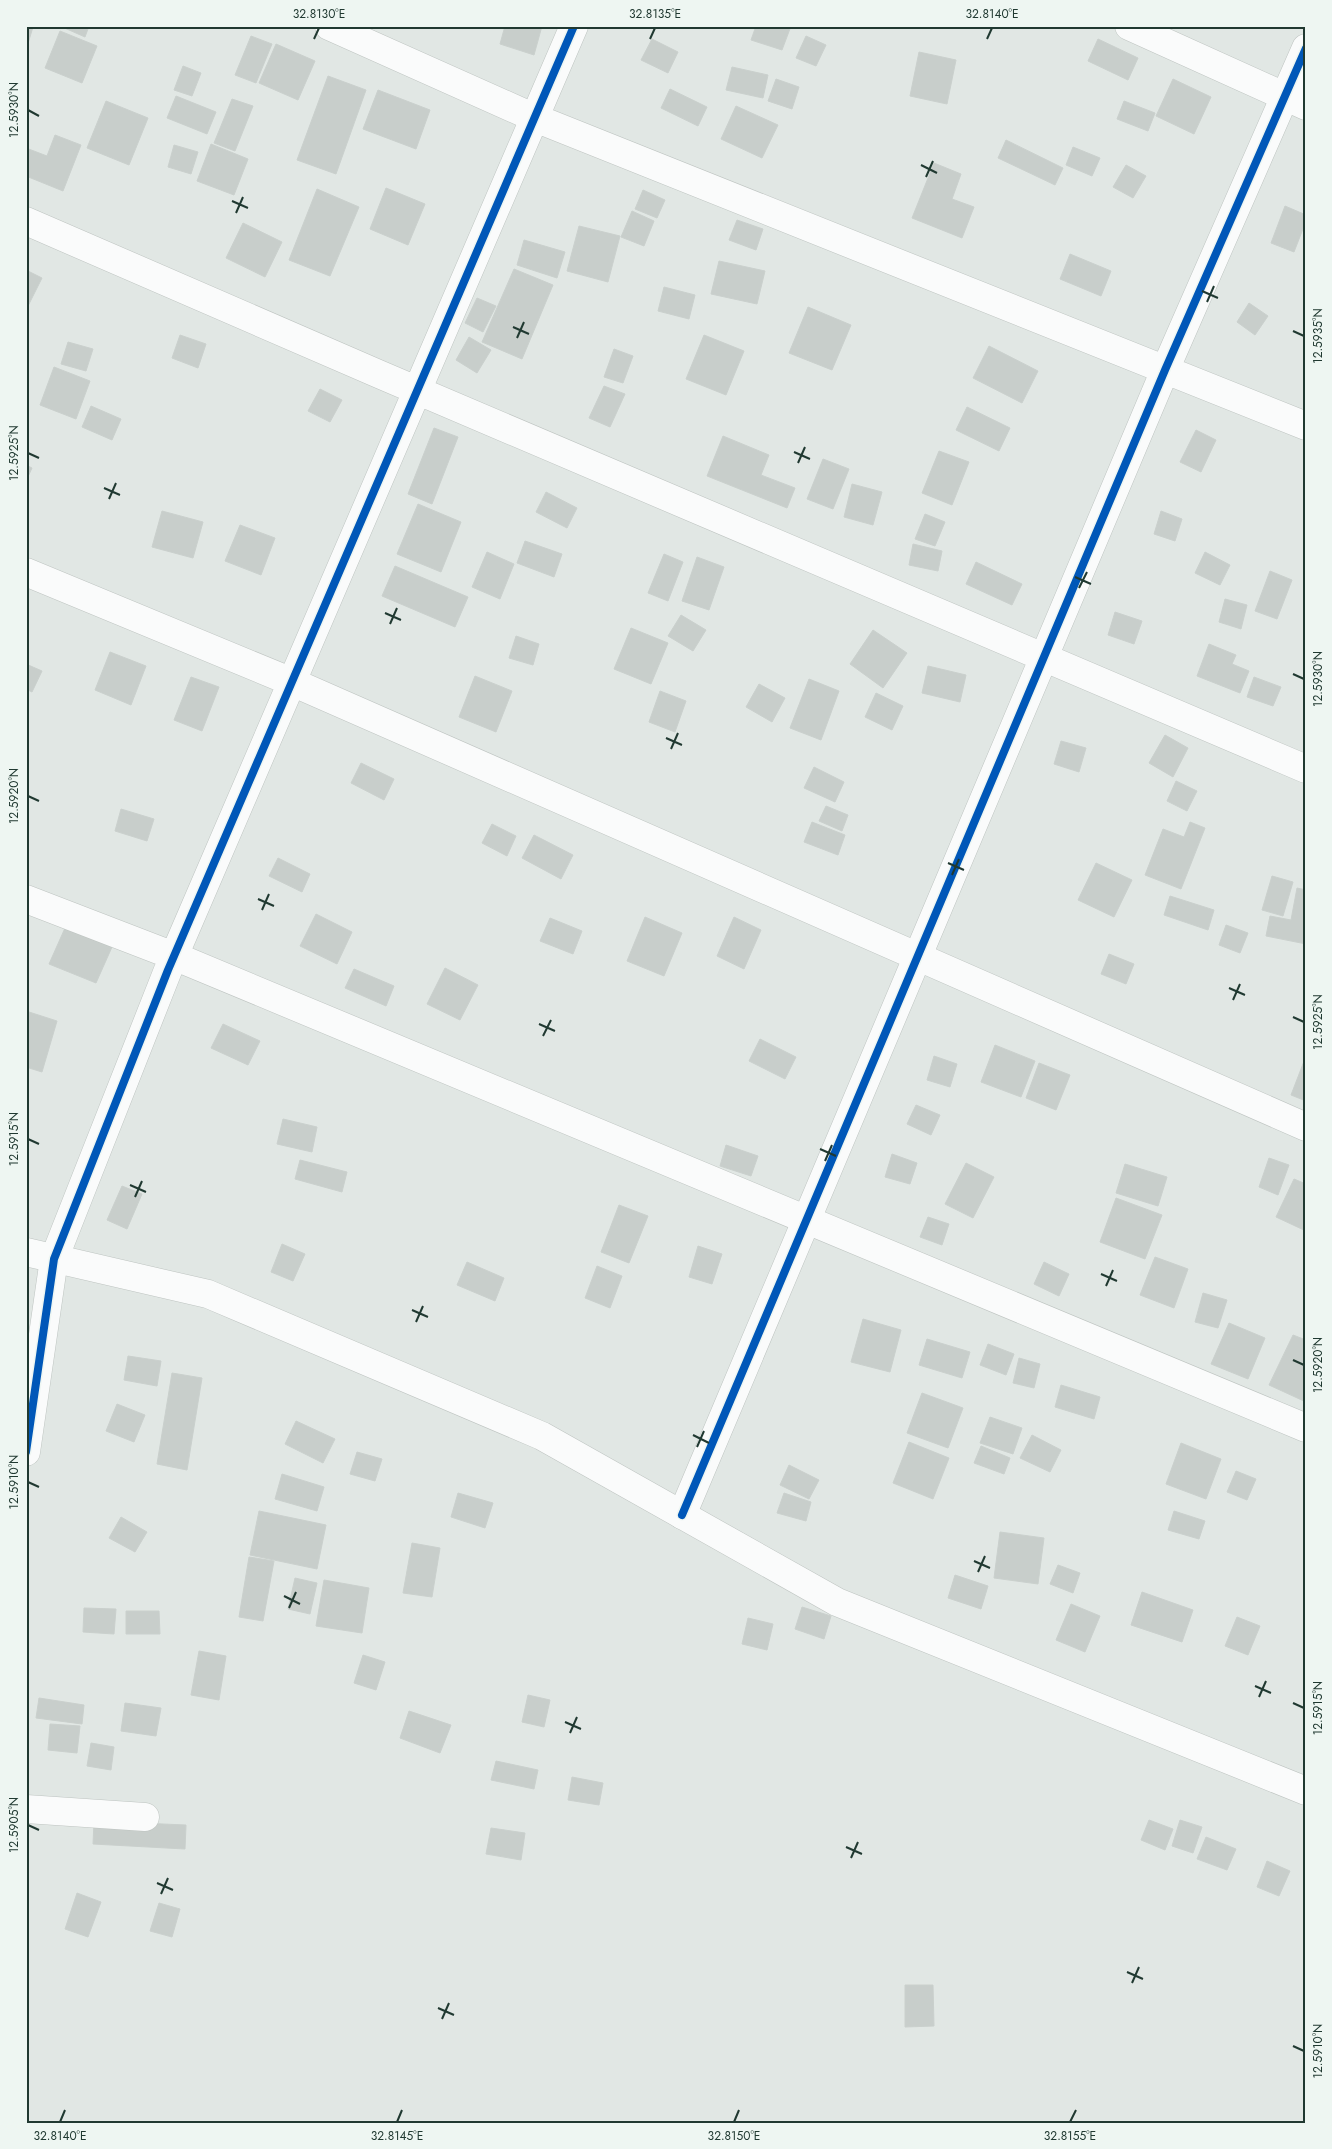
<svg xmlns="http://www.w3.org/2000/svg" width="1332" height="2149" viewBox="0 0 1332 2149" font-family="Jost,sans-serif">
<rect width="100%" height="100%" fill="#e1e7e4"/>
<path fill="#c8cecb" stroke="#cad0cd" d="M26,26L33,27L26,50Z
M60,26H89L85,37Z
M505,26H542L534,55L500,44Z
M756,26H791L782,50L751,40Z
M60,31L97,46L82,83L45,68Z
M251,36L272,44L256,83L235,75Z
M806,36L826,45L816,66L796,58Z
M652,39L678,52L668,73L641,60Z
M1098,39L1138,58L1128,80L1088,61Z
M276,44L315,61L298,100L259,83Z
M919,52L956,60L947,104L910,96Z
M183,66L201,73L192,96L174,90Z
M732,67L768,75L763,98L726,90Z
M328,76L366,90L336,174L297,160Z
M776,79L799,87L792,109L768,101Z
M1173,79L1211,97L1194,134L1156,116Z
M670,89L707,107L698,126L661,108Z
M378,90L430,110L416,149L363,129Z
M176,96L216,112L207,134L167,118Z
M232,99L253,106L235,151L214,143Z
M106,101L148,118L129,165L87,148Z
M1124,101L1155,113L1148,131L1117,119Z
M736,106L778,125L762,158L721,139Z
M55,135L81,145L63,191L26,176V148L47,156Z
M1006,140L1063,168L1055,185L998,158Z
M211,144L248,159L234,195L197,181Z
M174,145L198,152L191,174L168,167Z
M1073,147L1100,158L1092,176L1066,165Z
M934,163L961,174L952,199L974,207L962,238L912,218Z
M1126,165L1146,176L1133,198L1113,187Z
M386,188L425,204L408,245L370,229Z
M317,189L359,207L330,276L289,260Z
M643,190L665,200L657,218L635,209Z
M1285,206L1306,215V221L1294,252L1271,243Z
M632,211L654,221L644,246L621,237Z
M737,220L763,229L756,250L729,240Z
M243,223L282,242L265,277L226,258Z
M579,226L620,236L608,282L567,271Z
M524,240L565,252L557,278L517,265Z
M1070,254L1111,271L1101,296L1060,279Z
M719,261L765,271L757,304L711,294Z
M514,269L553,285L522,359L482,342Z
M26,270L42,278L28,306L26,305Z
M664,287L695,295L689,319L658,311Z
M477,298L496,306L483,332L465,323Z
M1249,303L1268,316L1255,335L1237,322Z
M808,307L851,325L832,370L789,353Z
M180,335L206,344L198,368L172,358Z
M704,335L744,351L726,395L686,379Z
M469,337L491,350L477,373L456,360Z
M68,342L93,349L86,371L61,364Z
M989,346L1038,371L1022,403L973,378Z
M614,349L633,356L623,383L604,377Z
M54,367L90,381L76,419L40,405Z
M604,386L625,394L610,427L589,418Z
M320,389L342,400L330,422L308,411Z
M91,406L121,419L112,440L82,427Z
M967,407L1010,428L999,451L956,430Z
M434,428L458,437L432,504L408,494Z
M1196,430L1216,440L1201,472L1180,462Z
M723,436L769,455L761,475L795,488L787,508L707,476Z
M939,451L969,462L952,505L922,493Z
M823,459L849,469L833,509L807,499Z
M26,465L32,468L26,481Z
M852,484L882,492L873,525L844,517Z
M546,492L577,508L567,528L536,512Z
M418,504L461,522L441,572L397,554Z
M162,511L203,522L193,558L152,547Z
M1161,511L1182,519L1175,541L1154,534Z
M925,514L945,522L935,546L915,539Z
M240,525L275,538L261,575L225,561Z
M525,541L562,554L554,577L517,563Z
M913,544L942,551L938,571L909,565Z
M487,552L514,564L500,599L472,587Z
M1205,552L1230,565L1220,585L1195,573Z
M664,554L683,562L668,601L648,593Z
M697,557L724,567L709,610L682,601Z
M976,562L1022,584L1012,605L966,584Z
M395,566L468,597L455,627L382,596Z
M1270,571L1292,580L1277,619L1255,611Z
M1225,599L1247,605L1241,629L1219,622Z
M1115,612L1142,621L1134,644L1108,635Z
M681,615L706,630L693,651L668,636Z
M631,628L668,643L651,684L614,669Z
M873,630L907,653L883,688L850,664Z
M516,636L539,644L533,665L509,658Z
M1209,644L1236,655L1232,664L1249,671L1240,693L1197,676Z
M110,652L146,666L131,705L95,690Z
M26,664L42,671L32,692L26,689Z
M928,666L966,675L960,702L922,693Z
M475,676L512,691L496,732L459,717Z
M191,677L219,687L202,731L174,720Z
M1254,677L1281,687L1273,706L1247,697Z
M809,679L839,691L821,740L790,728Z
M759,684L785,698L772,722L746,707Z
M660,691L686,701L675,732L649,722Z
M876,693L903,706L892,730L865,717Z
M1165,735L1188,748L1173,777L1149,763Z
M1061,741L1086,748L1079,772L1054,764Z
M361,763L394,779L384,800L351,783Z
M814,767L844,782L835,802L804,788Z
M1176,781L1197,791L1187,811L1167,801Z
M826,806L848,815L842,831L819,821Z
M121,809L154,819L147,841L115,831Z
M812,822L845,835L838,855L804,842Z
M1190,822L1205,828L1181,889L1145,875L1163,829L1184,837Z
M492,824L516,836L507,856L482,843Z
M534,835L573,855L561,879L522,858Z
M278,858L310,874L302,892L269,876Z
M1096,863L1132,880L1114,917L1078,900Z
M1272,876L1293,882L1283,916L1262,910Z
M1297,888L1306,890V944L1266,936L1270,916L1291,920Z
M1170,896L1214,910L1208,930L1164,915Z
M316,914L352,932L337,964L300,946Z
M645,917L682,933L664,976L627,961Z
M734,917L761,930L744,969L717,956Z
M550,918L582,931L573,954L540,941Z
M1226,925L1248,933L1240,953L1219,945Z
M65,928L112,947L96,983L49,964Z
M1109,954L1134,964L1126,984L1101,974Z
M445,968L478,985L460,1020L427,1004Z
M354,969L394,986L386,1006L345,988Z
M26,1011L57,1021L42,1072L26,1067Z
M223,1024L260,1041L248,1065L211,1048Z
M760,1039L796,1057L785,1079L749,1061Z
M995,1045L1035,1061L1021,1097L981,1082Z
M934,1056L957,1064L950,1087L927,1080Z
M1306,1056V1101L1291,1095Z
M1039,1063L1070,1075L1056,1110L1026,1098Z
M916,1105L940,1115L931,1135L907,1124Z
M283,1119L317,1127L312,1152L277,1144Z
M726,1145L758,1156L751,1176L720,1166Z
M892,1154L917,1163L910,1184L885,1177Z
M1269,1158L1289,1165L1278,1195L1259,1187Z
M300,1160L347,1172L342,1192L295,1179Z
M966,1163L994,1177L973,1218L945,1204Z
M1125,1164L1167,1177L1158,1206L1116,1193Z
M1294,1179L1306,1184V1231L1276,1217Z
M122,1186L142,1194L127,1229L107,1220Z
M1116,1198L1162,1215L1145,1259L1100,1242Z
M619,1205L648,1216L629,1263L601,1252Z
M928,1217L949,1224L942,1245L920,1237Z
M282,1244L305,1254L293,1281L271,1272Z
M698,1246L722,1254L712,1284L689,1277Z
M1155,1257L1188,1269L1174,1308L1140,1295Z
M467,1262L504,1278L495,1301L457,1285Z
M1044,1262L1069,1274L1059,1296L1034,1284Z
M597,1266L622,1276L610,1308L585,1298Z
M1203,1293L1227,1300L1218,1328L1195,1322Z
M863,1319L901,1330L890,1372L851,1362Z
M1229,1323L1265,1338L1248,1379L1211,1364Z
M1293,1335L1306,1340V1402L1269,1385Z
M927,1339L970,1352L962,1378L919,1365Z
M988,1344L1014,1354L1006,1375L980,1365Z
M128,1356L161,1361L157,1386L124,1380Z
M1019,1358L1040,1364L1034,1388L1013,1383Z
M172,1373L202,1378L187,1470L157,1464Z
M1061,1385L1100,1397L1094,1419L1055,1407Z
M922,1393L963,1408L948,1448L907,1433Z
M117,1404L145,1415L134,1442L106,1431Z
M990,1417L1022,1428L1013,1454L980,1443Z
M296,1421L335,1439L323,1463L285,1444Z
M1032,1435L1061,1450L1050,1472L1020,1458Z
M909,1442L949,1458L933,1499L893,1483Z
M1181,1443L1221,1459L1206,1499L1166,1484Z
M981,1446L1010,1458L1004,1474L974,1463Z
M357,1452L382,1459L375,1481L350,1474Z
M789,1465L819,1480L809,1499L780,1485Z
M1236,1471L1256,1479L1247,1500L1227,1492Z
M282,1474L324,1487L317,1511L275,1499Z
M458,1493L493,1503L485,1528L451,1517Z
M784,1493L811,1502L806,1521L777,1513Z
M259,1511L326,1525L317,1569L250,1555Z
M1174,1511L1205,1521L1199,1539L1168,1530Z
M121,1517L147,1532L135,1552L109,1538Z
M1000,1532L1044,1538L1038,1584L994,1578Z
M412,1543L440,1548L432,1597L403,1593Z
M249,1557L274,1561L263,1621L239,1617Z
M1058,1565L1080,1573L1073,1593L1050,1584Z
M955,1575L988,1586L981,1609L948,1598Z
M295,1578L317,1583L310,1614L288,1609Z
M324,1580L369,1588L362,1633L316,1626Z
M1142,1592L1193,1610L1182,1642L1131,1625Z
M1071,1604L1100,1616L1085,1652L1056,1640Z
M802,1607L831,1616L824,1639L795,1629Z
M84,1608L116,1609L114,1634L83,1632Z
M126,1611H159L160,1634H126Z
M1237,1617L1260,1626L1248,1655L1225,1646Z
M748,1618L773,1624L767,1650L742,1644Z
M199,1651L226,1656L219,1700L191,1695Z
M363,1655L385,1662L376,1690L354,1683Z
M528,1695L550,1700L544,1727L522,1722Z
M39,1698L84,1705L82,1724L36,1718Z
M125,1703L161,1708L156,1736L121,1731Z
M409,1711L451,1725L440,1753L400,1738Z
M50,1724L80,1726L77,1753L48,1750Z
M91,1743L114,1747L111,1770L87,1766Z
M496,1761L538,1770L534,1789L491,1780Z
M572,1777L603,1783L599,1805L568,1800Z
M1149,1820L1173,1829L1165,1850L1141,1840Z
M1180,1820L1202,1827L1193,1853L1172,1846Z
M94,1821L186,1825L185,1849L93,1844Z
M491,1828L525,1833L521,1860L486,1854Z
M1206,1837L1236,1849L1227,1870L1197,1859Z
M1267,1861L1290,1871L1279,1896L1257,1887Z
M77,1893L101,1902L88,1937L65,1929Z
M159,1903L180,1909L172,1937L150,1931Z
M905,1985H933L934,2026L905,2027Z"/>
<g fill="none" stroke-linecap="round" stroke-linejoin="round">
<defs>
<path id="minor" d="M329,26L535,118L1306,426
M1129,26L1306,106
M26,221L381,375L1306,769
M26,572L292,682L1306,1127
M26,899L174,956L1306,1428
M26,1452L54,1259L168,970L574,26
M682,1515L1165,370L1306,48
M26,1809L145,1817"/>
<path id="tertiary" d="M26,1252L208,1294L542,1436L837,1602L1306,1791"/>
</defs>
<use href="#minor" stroke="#bec4c1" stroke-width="29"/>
<use href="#tertiary" stroke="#bec4c1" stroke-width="29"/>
<use href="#minor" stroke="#fafbfb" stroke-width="28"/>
<use href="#tertiary" stroke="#fafbfb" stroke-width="28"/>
<defs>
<path id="cycleway" d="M26,1452L54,1259L168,970L574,26
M682,1515L1165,370L1306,48"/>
</defs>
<use href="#cycleway" stroke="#eef6f2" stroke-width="11"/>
<use href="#cycleway" stroke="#0057b8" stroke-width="8"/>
</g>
<path fill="none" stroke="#203931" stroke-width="2" d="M314,39L319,28M650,39L655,28M987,39L992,28M28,110L39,116M921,165L937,173M926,177L933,161M232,201L248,208M236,213L243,197M1202,291L1218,298M1207,302L1214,286M513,327L529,334M1293,331L1304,336M517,338L524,322M794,452L810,459M28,453L39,458M798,463L805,447M104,488L120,495M109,499L116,483M1075,577L1091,584M1079,588L1087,572M385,613L401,620M390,624L397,608M1293,674L1304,679M666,738L682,745M671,749L678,733M28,796L39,801M948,863L964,870M952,875L959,859M258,899L274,906M262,910L269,894M1229,988L1245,995M1233,1000L1240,984M1293,1017L1304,1022M539,1024L555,1031M543,1036L551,1020M28,1139L39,1144M820,1149L836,1156M825,1161L832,1145M130,1185L146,1192M135,1197L142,1181M1101,1274L1117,1281M1106,1286L1113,1270M412,1310L428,1317M416,1322L423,1306M1293,1360L1304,1365M693,1435L709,1443M697,1447L704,1431M28,1482L39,1487M974,1561L990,1568M978,1572L985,1556M284,1596L300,1604M289,1608L296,1592M1255,1686L1271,1693M1259,1697L1266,1681M1293,1703L1304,1708M565,1722L581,1729M570,1733L577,1717M28,1825L39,1830M846,1847L862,1854M851,1858L858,1842M157,1883L173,1890M161,1894L168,1878M1127,1972L1143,1979M1132,1983L1139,1967M438,2008L454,2015M442,2019L449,2003M1293,2046L1304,2051M60,2122L65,2110M397,2122L402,2110M734,2122L739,2110M1070,2122L1076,2110"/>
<rect width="1332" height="2149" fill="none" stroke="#eef6f2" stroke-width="55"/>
<rect x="28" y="28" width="1276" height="2094" fill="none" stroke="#203931" stroke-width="2"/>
<g font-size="12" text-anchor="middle" fill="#203931">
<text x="319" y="18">32.8130°E</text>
<text x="655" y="18">32.8135°E</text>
<text x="992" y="18">32.8140°E</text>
<text transform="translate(14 110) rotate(-90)" y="4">12.5930°N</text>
<text transform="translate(1318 336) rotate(-90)" y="4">12.5935°N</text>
<text transform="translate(14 453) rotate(-90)" y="4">12.5925°N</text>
<text transform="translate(1318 679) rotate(-90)" y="4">12.5930°N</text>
<text transform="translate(14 796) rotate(-90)" y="4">12.5920°N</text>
<text transform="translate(1318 1022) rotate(-90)" y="4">12.5925°N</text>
<text transform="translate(14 1139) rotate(-90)" y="4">12.5915°N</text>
<text transform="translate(1318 1365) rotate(-90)" y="4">12.5920°N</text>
<text transform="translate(14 1482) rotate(-90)" y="4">12.5910°N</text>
<text transform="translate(1318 1708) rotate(-90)" y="4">12.5915°N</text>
<text transform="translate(14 1825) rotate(-90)" y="4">12.5905°N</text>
<text transform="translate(1318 2051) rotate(-90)" y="4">12.5910°N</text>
<text x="60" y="2140">32.8140°E</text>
<text x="397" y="2140">32.8145°E</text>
<text x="734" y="2140">32.8150°E</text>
<text x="1070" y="2140">32.8155°E</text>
</g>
</svg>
